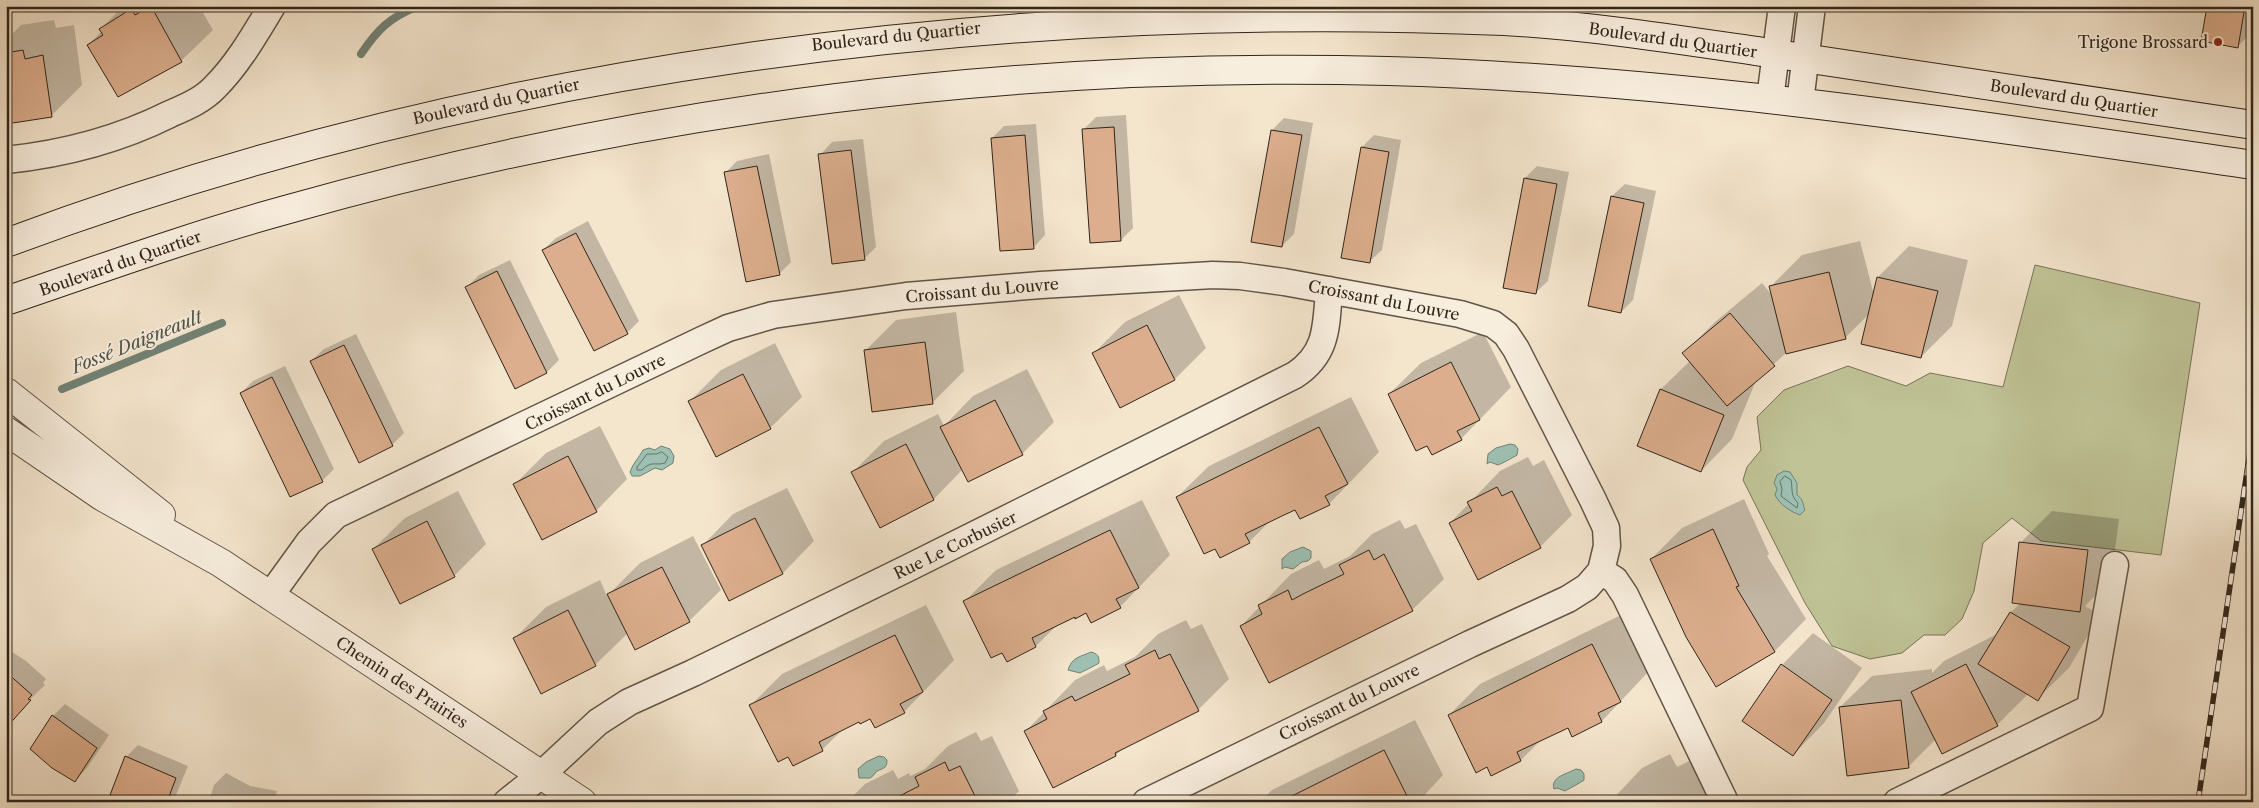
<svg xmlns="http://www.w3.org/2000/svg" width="2259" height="808" viewBox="0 0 2259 808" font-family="'Libre Caslon Text',serif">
<rect width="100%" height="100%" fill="#f4e5cd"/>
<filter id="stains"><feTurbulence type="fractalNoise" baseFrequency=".004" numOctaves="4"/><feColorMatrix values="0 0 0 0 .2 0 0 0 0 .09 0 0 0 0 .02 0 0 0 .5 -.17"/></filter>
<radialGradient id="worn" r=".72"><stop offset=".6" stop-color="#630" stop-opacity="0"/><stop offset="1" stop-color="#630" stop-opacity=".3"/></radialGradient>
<path fill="#bfc396" stroke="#787458" d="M2035,265L2200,303L2161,555L2041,541L2012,518L1983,543L1974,591L1962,619L1945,635H1924L1902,653L1870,659L1832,646L1805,603L1743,480L1747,467L1761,450L1757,417L1784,390L1848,366L1906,386L1930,373L2003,387Z"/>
<path fill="#9dc0b2" stroke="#718275" d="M1510,444L1515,445L1518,449L1517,455C1516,456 1501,464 1498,465L1490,462L1487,464L1488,454L1496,448Z
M661,446L670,449L674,456L673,463L662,470L655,468L640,476H632L630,472C633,463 639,458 643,450L649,448L655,450Z
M1784,471L1790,472L1797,483V495C1804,500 1802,503 1805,510L1800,515C1791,512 1779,504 1775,495L1777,489L1774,483L1777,475Z
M1303,547L1311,551V558L1308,561L1302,562L1293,569L1285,567L1282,569V559L1290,552Z
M1091,652C1098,654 1099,656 1099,663C1098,664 1082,672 1080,673L1068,670C1072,657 1080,657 1091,652Z
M879,756L884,757L887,760C887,771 881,767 875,773C874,775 872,777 870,778H859L858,769L866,762Z
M1576,769L1581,770L1584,774V780C1583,781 1567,790 1565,791L1557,788L1554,789C1550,777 1567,774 1576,769Z"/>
<path fill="#0003" d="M123,6H199L213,30L181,61L119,96L88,45L102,31L101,29Z
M2208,6H2253V31L2237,47Z
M54,20L56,28L74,25L82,85L51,116L6,123V37L10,36L21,25Z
M1126,115L1133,228L1121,240L1084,129L1096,117Z
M1284,118L1313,123L1294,234L1282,246L1252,241L1272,130Z
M1036,124L1045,235L1033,248L992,138L1004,126Z
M1374,135L1401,140L1382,250L1369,262L1362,147Z
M863,139L876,247L864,259L820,155L832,142Z
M769,154L791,262L779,274L725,173L737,161Z
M1537,166L1569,172L1548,281L1535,293L1525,178Z
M1625,184L1656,191L1633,300L1621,312L1612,196Z
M588,221L639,321L627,333L543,250L556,238Z
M1860,241L1874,295L1878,277L1909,246L1968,260L1952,326L1921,357L1870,313L1845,338L1787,352L1753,383H1755L1732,439L1701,471L1638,445L1661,389L1690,361L1684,353L1715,322L1762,283L1772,295L1770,287L1802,255Z
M510,260L559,360L547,372L516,387L467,287L479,275Z
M1179,295L1206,348L1175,379L1094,353L1125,322Z
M956,312L964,371L932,403L865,351L896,320Z
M1483,332L1511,387L1461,439L1389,394L1421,363Z
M356,334L404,433L392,445L311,361L324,349Z
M775,343L802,397L770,428L690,401L721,370Z
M285,366L334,469L322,481L241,393L253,381Z
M1027,369L1054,422L1022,454L969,481L963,469L934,499L880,526L853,472L884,441L938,414L944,426L973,396Z
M1351,397L1379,452L1329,504L1296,509L1270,521L1249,542L1216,547L1177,497L1209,466Z
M600,426L627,479L596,511L515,484L546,453Z
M1528,457L1533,466L1544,460L1572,515L1540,547L1478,578L1450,523L1500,471Z
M787,488L814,541L783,573L729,599L702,546L733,514Z
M458,491L486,544L454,576L373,549L405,518Z
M1744,499L1769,554L1767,556L1806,619L1775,651L1717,686L1651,559L1682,528Z
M1142,500L1170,555L1120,607L1087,612L1056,626L1036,646L1007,660L964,602L996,570Z
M2052,511L2119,519L2111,580L2085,606L2100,615L2069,668L2037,699L2028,694L1997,725L1936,739L1908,767L1840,707L1872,676L1932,669V673L1944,661L1999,633L2011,612L2021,603L2013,602L2021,542Z
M1400,520L1405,529L1416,524L1444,579L1412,610L1241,626L1291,574L1319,560L1324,569L1350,556L1372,534Z
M693,536L721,590L689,621L628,633L595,665L515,638L546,607L600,580L607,596L640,563Z
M926,605L954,660L904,712L859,720L845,727L822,750L751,705L782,674Z
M1623,614L1651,669L1602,721L1568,726L1542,739L1521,760L1487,765L1449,715L1480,684Z
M1186,620L1191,629L1202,624L1229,679L1198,710L1124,747L1116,755L1026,731L1075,680L1104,665L1107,671L1135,657L1158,634Z
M1813,633L1862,668L1824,723L1793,755L1782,665Z
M6,648L26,661L46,679L43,683L45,685L6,723Z
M65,704L109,735L87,768L75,781L31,749L53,716Z
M1415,720L1443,775L1418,802H1260L1272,790Z
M976,732L981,741L992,736L1019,791L1008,802H847L865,784L893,770L898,779L909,773L910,776L925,769L948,746Z
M138,745L188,766L173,802H126V757Z
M1670,754L1677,767L1695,758L1718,802H1610L1642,768Z
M226,773L250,786L277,791L274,802H209L214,785Z
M2059,796L2061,802H2042Z
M1586,797L1589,802H1576Z"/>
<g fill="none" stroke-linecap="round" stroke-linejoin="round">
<path stroke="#667266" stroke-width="1" d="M662,452L668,457L665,463C654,466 652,460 642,470H637V467L647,454H656Z
M1785,476L1791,480C1793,490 1790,495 1798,503L1797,508L1781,496L1782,489L1780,482Z"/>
<path stroke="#718275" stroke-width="8" d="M361,54C378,29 389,18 418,6
M62,389L222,323"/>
</g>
<path fill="#dcae8d" stroke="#30251a" d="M151,6L182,62L118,97L87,45L103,35L99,29L131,9L135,15Z
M2207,6L2244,12L2238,48L2201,41Z
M23,50L25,59L43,55L52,117L6,124V53Z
M1114,127L1121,241L1090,243L1082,129Z
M1271,130L1302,135L1282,247L1251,242Z
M1025,135L1034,249L1000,251L991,138Z
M1361,147L1389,152L1370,263L1341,258Z
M851,150L865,260L832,264L818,154Z
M757,166L780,275L746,282L724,172Z
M1524,178L1557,184L1536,294L1503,288Z
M1611,196L1644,203L1621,313L1588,306Z
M576,233L628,334L594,351L542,250Z
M497,271L547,373L515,389L465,287Z
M1829,272L1846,339L1786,354L1769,286Z
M1877,277L1938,291L1921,358L1861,344Z
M1730,313L1775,366L1727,406L1682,353Z
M1147,325L1175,380L1120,408L1092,353Z
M925,342L933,404L872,412L864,350Z
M344,345L393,446L359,463L310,361Z
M1451,362L1480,420L1457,431L1462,440L1432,455L1427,446L1416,451L1388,394Z
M743,374L771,429L716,457L688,401Z
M272,377L323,482L290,497L240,393Z
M1660,389L1724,415L1701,472L1637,446Z
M995,400L1023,455L968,482L940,427Z
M1319,427L1348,484L1325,496L1330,505L1300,519L1295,510L1284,515L1245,534L1250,543L1220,558L1215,549L1204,554L1176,497Z
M906,444L934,500L880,528L851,472Z
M568,456L597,512L542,540L513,484Z
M1497,487L1502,496L1512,491L1541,548L1478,580L1449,523L1472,511L1467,502Z
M755,518L783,574L729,601L701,545Z
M427,521L455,577L400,604L372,549Z
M1713,529L1739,586L1736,587L1775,652L1716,687L1686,637L1650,559Z
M1110,530L1139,588L1116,599L1121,608L1091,623L1086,613L1075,619V617L1032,638L1036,647L1007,662L1002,653L991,658L963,601Z
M2019,542L2088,550L2080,612L2012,603Z
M1369,550L1374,560L1384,554L1413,611L1269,683L1240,626L1262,614L1258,605L1288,590L1292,600L1303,594L1344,574L1339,565Z
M662,567L690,622L635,650L607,594Z
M568,610L596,666L541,694L513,638Z
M2010,612L2070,647L2038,701L1978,664Z
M895,635L923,692L900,704L905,713L875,728L870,719L860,724L859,722L819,742L823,751L793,766L788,757L778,762L749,705Z
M1592,644L1621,702L1598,713L1602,722L1572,737L1568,728L1517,752L1521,761L1491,776L1487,767L1476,773L1448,715Z
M1155,650L1159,659L1170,654L1199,711L1115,753L1116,756L1053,788L1024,731L1047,719L1043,711L1072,696L1075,701L1130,674L1125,665Z
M1781,664L1832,700L1793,756L1742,721Z
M1966,664L1998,726L1942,754L1911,692Z
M6,672L32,695L28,699L31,700L6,728Z
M1901,700L1909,768L1847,776L1839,707Z
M52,715L97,748L75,782L52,768L30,749Z
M1384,750L1410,802H1280Z
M125,756L176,778L167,802H122L110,795Z
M945,762L949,771L960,766L978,802H888L919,786L915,777Z"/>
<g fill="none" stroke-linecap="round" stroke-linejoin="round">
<defs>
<path id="minor" d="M1770,99L1782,6
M1800,102L1812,6
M6,160C64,154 118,140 170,114C186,107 203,100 215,87C238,64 255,34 272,6
M1601,571L1615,580L1625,595L1725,802
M270,596L309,542L336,515L702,340L728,328L773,315L906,296L1041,285L1213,275L1240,276L1284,282L1460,314L1493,324L1506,334L1516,349L1593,500L1606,528L1607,546L1601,571L1587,587L1568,599L1470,644L1146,802
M507,802L541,775L598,722L629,702L693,673L908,568L1295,375C1328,353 1326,326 1329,290
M1897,802L2090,708L2115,565"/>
<path id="tertiary" d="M6,392L161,515
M6,431L103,497L221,563L582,802"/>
<path id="secondary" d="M6,243C480,66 999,0 1504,21C1595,26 1686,41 1777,54C1935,77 2094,101 2253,125
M6,301C100,269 194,235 289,209C646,108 1017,61 1388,71C1678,79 1966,123 2253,165"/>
</defs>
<use href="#minor" stroke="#615547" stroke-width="29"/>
<use href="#tertiary" stroke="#615547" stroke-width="30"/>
<use href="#secondary" stroke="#30251a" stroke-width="30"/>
<use href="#minor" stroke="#f8eede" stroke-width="26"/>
<use href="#tertiary" stroke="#f8eede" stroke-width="28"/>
<use href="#secondary" stroke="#f8eede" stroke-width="28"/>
<defs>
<path id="rail" d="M2198,802L2253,431"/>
</defs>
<use href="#rail" stroke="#30251a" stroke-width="5.5"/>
<use href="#rail" stroke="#f8eede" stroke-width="4" stroke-dasharray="11" stroke-linecap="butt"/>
</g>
<circle fill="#8f2418" stroke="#f8eede" stroke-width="2" cx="2218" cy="42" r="5"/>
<g text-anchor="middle" stroke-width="4" stroke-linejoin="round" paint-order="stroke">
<g font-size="16" fill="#30251a" stroke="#f8eede">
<text transform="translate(896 36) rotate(-6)" y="6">Boulevard du Quartier</text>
<text transform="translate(1673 40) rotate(8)" y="6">Boulevard du Quartier</text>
<text transform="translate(2074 98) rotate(9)" y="6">Boulevard du Quartier</text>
<text transform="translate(496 101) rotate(-12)" y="6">Boulevard du Quartier</text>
<text transform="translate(120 263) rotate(-19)" y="6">Boulevard du Quartier</text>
<text transform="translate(982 290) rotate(-5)" y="6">Croissant du Louvre</text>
<text transform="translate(1384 300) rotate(11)" y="6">Croissant du Louvre</text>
<text transform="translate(595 392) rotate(-26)" y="6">Croissant du Louvre</text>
<text transform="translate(955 545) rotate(-26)" y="6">Rue Le Corbusier</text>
<text transform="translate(402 682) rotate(33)" y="6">Chemin des Prairies</text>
<text transform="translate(1349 702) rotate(-26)" y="6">Croissant du Louvre</text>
</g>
<g font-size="16" fill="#30251a" stroke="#f8eede" text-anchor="end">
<text x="2208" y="48">Trigone Brossard</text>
</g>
<g font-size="18" font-style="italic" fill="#515448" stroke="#f8eede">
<text transform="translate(137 342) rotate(-22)" y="6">Fossé Daigneault</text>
</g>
</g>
<rect width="2259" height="808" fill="none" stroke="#f4e5cd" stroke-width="25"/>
<rect x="8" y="8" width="2244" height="793" fill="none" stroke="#30251a" stroke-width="2.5"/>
<rect x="12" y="12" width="2234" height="783" fill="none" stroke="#30251a"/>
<rect width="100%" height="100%" filter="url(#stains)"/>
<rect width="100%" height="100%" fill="url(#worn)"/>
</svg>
